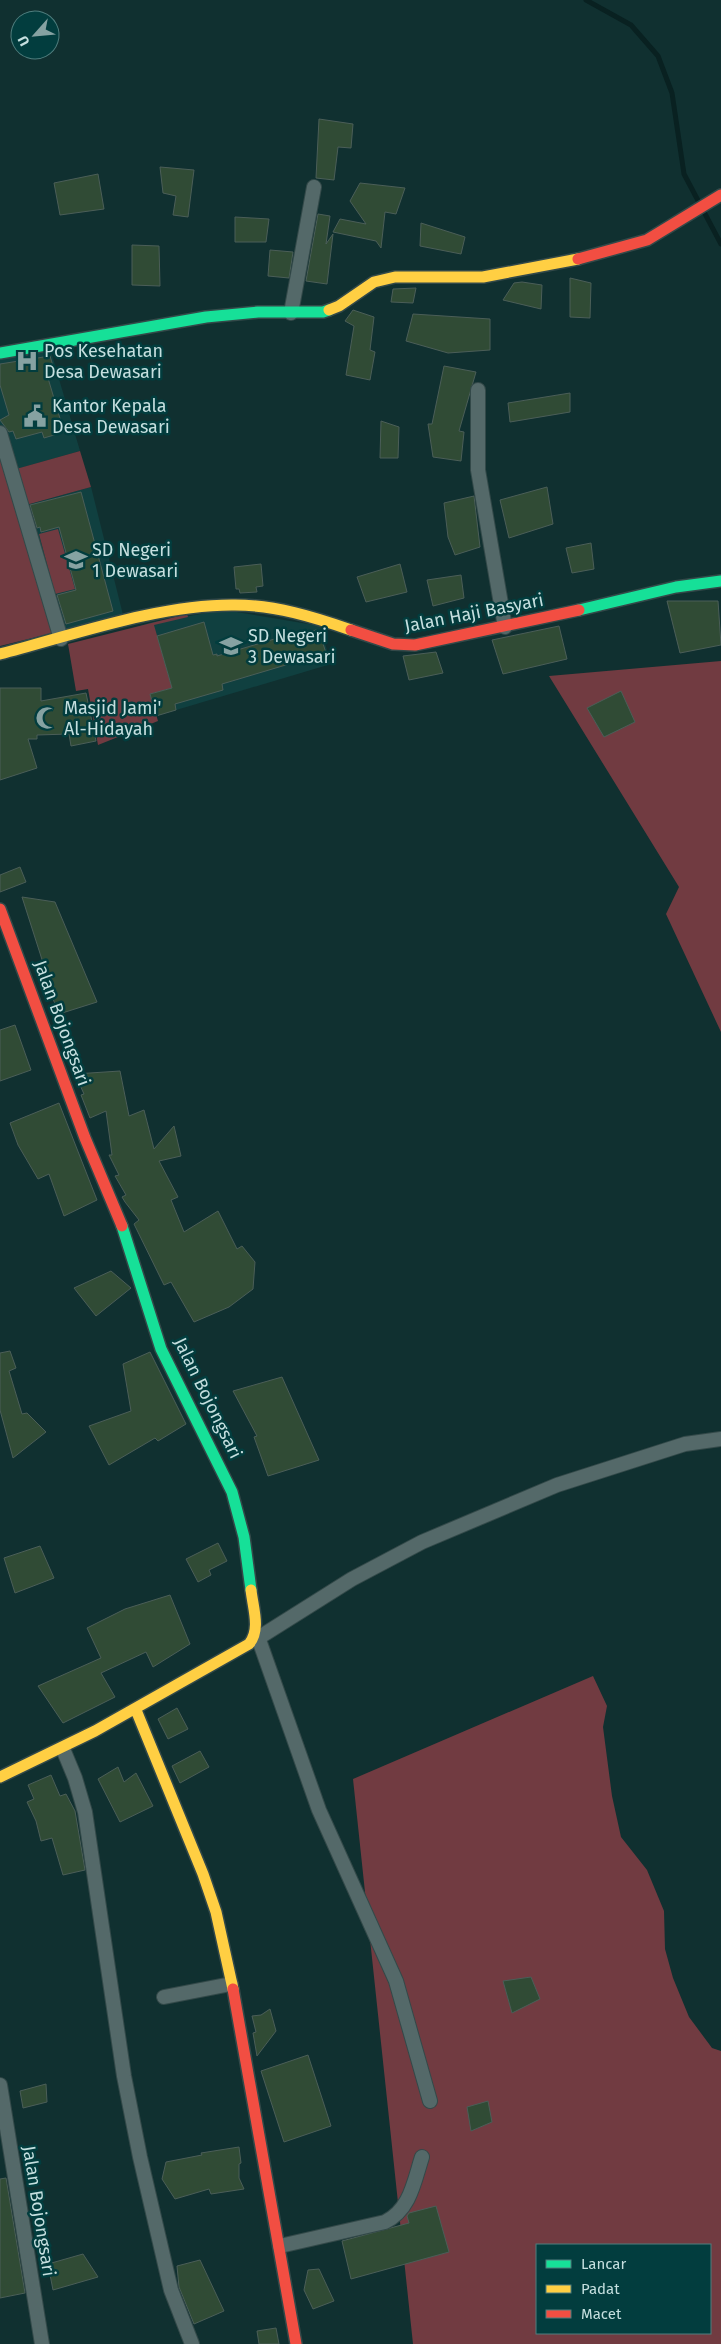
<svg xmlns="http://www.w3.org/2000/svg" width="721" height="2344" viewBox="0 0 721 2344" font-family="'Fira Sans',sans-serif">
<rect width="100%" height="100%" fill="#103030"/>
<path fill="#104040" d="M50,348L80,451L6,472L0,451V357Z
M91,487L123,615L63,630L26,505Z
M225,610L320,626L331,664L156,716L130,629L153,622Z"/>
<path fill="#713b41" fill-rule="evenodd" d="M0,451L53,633L0,646Z
M80,451L91,487L26,505L16,469Z
M58,529L75,589L55,594L39,534Z
M187,614L188,617L154,625L172,688L150,694L158,721L98,745L88,689L76,691L68,644Z
M721,661V1032L666,914L679,887L549,676Z
M593,1676L607,1706L603,1727L612,1796L621,1837L647,1870L664,1911L665,1949L673,1978L689,2017L712,2048L721,2051V2344H413L353,1779ZM537,2245H710V2333H537Z"/>
<g fill="none" stroke-linecap="round" stroke-linejoin="round">
<path stroke="#092121" stroke-width="5" d="M586,0L631,25L658,56L672,93L684,174L721,244"/>
</g>
<path fill="#304b35" stroke="#4b5e58" d="M319,119L353,124L351,148L338,147L334,180L316,178Z
M160,167L194,170L188,217L173,215L176,196L163,193Z
M98,174L104,209L60,215L54,183Z
M360,183L405,188L396,214L385,212L381,248L376,241L333,232L340,219L366,224L350,201Z
M318,214L330,216L326,244L333,234L327,284L306,281Z
M235,217L269,219L266,242H235Z
M421,223L465,237L461,254L420,246Z
M132,245L159,246L160,286L132,285Z
M270,250L293,252L289,278L268,276Z
M570,278L591,283L590,318L570,317Z
M522,282L542,285L541,309L503,300L514,283Z
M416,288L413,303L391,302L393,289Z
M353,310L374,317L370,350L375,352L370,380L346,375L354,326L345,321Z
M413,314L490,319V350L448,353L406,341Z
M50,356L53,366L45,368L64,432L44,438L42,432L16,439L13,431L9,432L0,420L9,415L0,385V364Z
M444,366L476,372L459,431L464,432L461,461L433,457L428,424H432Z
M570,393V412L510,422L508,403Z
M381,421L399,427L398,458H380Z
M547,487L553,524L509,538L500,500Z
M81,492L113,611L66,624L57,595L76,590L59,527L41,532L40,527L37,528L30,505Z
M474,496L480,547L455,555L448,537L444,503Z
M591,543L594,569L572,573L566,548Z
M261,564L263,586L256,587L257,592L240,593L239,589H236L234,567Z
M400,564L407,592L366,602L357,577Z
M461,575L464,598L433,606L427,580Z
M667,601H718L721,645L680,653Z
M204,622L213,655L217,654V656L288,635V638L316,630L319,631L326,653L222,684L223,690L175,704L176,710L156,716L150,694L172,688L157,636Z
M559,626L567,659L503,674L492,640Z
M436,652L443,673L409,680L403,656Z
M0,688H41V701L86,693L96,741L71,746L69,734L37,735V739H28L37,768L0,780Z
M621,691L635,722L604,737L587,708Z
M20,867L26,882L0,892V875Z
M22,897L55,902L97,1002L59,1014L42,971L45,969Z
M15,1025L31,1070L0,1081V1030Z
M120,1071L129,1116L144,1110L154,1149L174,1126L181,1156L159,1161L178,1197L171,1200L184,1232L218,1211L237,1249L242,1246L255,1262L253,1289L229,1307L194,1322L171,1282L164,1285L134,1224L139,1220L125,1202L122,1197L126,1195L115,1176L119,1175L109,1155H112L106,1111L90,1118L81,1095L84,1094L75,1074Z
M59,1103L97,1200L64,1216L49,1174L38,1179L18,1145L10,1123Z
M111,1271L131,1288L96,1316L74,1288Z
M10,1351L16,1368L9,1371L22,1414L27,1413L46,1432L13,1458L0,1410V1353Z
M150,1352L186,1424L158,1441L155,1438L109,1465L89,1426L131,1411L123,1364Z
M282,1377L319,1460L268,1476L254,1437L257,1436L233,1391Z
M218,1543L227,1561L209,1570L211,1575L198,1582L186,1559Z
M40,1546L54,1578L15,1593L4,1558Z
M170,1595L190,1644L153,1667L146,1652L101,1673L115,1697L63,1723L38,1686L101,1658L87,1628L125,1609Z
M177,1708L188,1729L168,1739L158,1719Z
M200,1751L209,1767L180,1783L172,1766Z
M118,1767L124,1782L136,1773L153,1806L120,1822L98,1779Z
M51,1775L60,1796L66,1794L75,1811L85,1870L63,1875L52,1838L41,1841L36,1821L27,1802L34,1799L28,1785Z
M531,1977L540,1999L512,2013L503,1981Z
M270,2009L276,2031L257,2056L253,2033L256,2032L252,2016L261,2015Z
M308,2055L331,2126L284,2142L261,2071Z
M46,2084L47,2102L23,2108L20,2091Z
M488,2101L492,2122L471,2131L467,2107Z
M239,2147L241,2163L239,2164V2178L244,2189L211,2194L209,2189L175,2199L162,2179L166,2162L202,2155L201,2153Z
M6,2178L25,2293L0,2298V2179Z
M436,2206L449,2252L351,2279L342,2241L409,2223L407,2216L409,2213Z
M83,2254L98,2277L53,2290L48,2264Z
M200,2260L224,2311L194,2324L179,2287L177,2266Z
M319,2269L334,2301L313,2309L304,2290L308,2270Z
M276,2328L279,2344H259L257,2331Z"/>
<g fill="none" stroke-linecap="round" stroke-linejoin="round">
<defs>
<path id="street" d="M291,313L314,187
M478,390V470L505,627
M0,433L61,639
M255,1637L263,1635L352,1579L422,1542L557,1485L685,1444L721,1439
M258,1637L319,1810L396,1981L430,2101
M63,1749L75,1778L85,1812L124,2076L140,2157L171,2290L192,2344
M164,1997L231,1984
M0,2085L42,2344
M280,2246L385,2222C410,2210 414,2182 422,2157"/>
<path id="fast" d="M0,353L206,317L258,312H323L329,310
M579,610L676,587L721,581
M122,1226L161,1349L232,1492L244,1537L251,1590"/>
<path id="slow" d="M329,310L339,306L374,282L395,277H483L578,259
M0,654C73,635 160,604 235,605C275,605 314,617 351,630
M136,1710L203,1874L216,1912L233,1989
M0,1777L95,1731L249,1644C261,1630 253,1608 251,1590"/>
<path id="jam" d="M578,259L647,240L721,195
M351,630L393,644L415,645L579,610
M0,909L85,1138L122,1226
M233,1989L296,2344"/>
</defs>
<use href="#street" stroke="#334949" stroke-width="16"/>
<use href="#fast" stroke="#334949" stroke-width="14"/>
<use href="#slow" stroke="#334949" stroke-width="14"/>
<use href="#jam" stroke="#334949" stroke-width="14"/>
<use href="#street" stroke="#546969" stroke-width="14"/>
<use href="#fast" stroke="#16e098" stroke-width="11"/>
<use href="#slow" stroke="#ffcf43" stroke-width="11"/>
<use href="#jam" stroke="#f24e42" stroke-width="11"/>
</g>
<defs>
<symbol id="hospital-bare" viewBox="-9 -9 18 18"><path d="M-5-5h3v3.5h4V-5h3V5h-3V1.5h-4V5h-3Z" fill="#86a2a2" stroke="#023d3e" stroke-width="2.5" paint-order="stroke"/></symbol>
<symbol id="civic-bare" viewBox="-9 -9 18 18"><path d="M-.6-6.5H3V-4.5H.6V-3L4-1V1h2V6H-6V1h2V-1L-.6-3ZM-1.2 2.5V6h2.4V2.5Z" fill="#86a2a2" stroke="#023d3e" stroke-width="2.5" paint-order="stroke"/></symbol>
<symbol id="school-bare" viewBox="-9 -9 18 18"><path d="M0-5L7-2L0 1L-7-2ZM-4 1L0 2.5L4 1V4Q0 6-4 4Z" fill="#86a2a2" stroke="#023d3e" stroke-width="2.5" paint-order="stroke"/></symbol>
<symbol id="mosque-bare" viewBox="-9 -9 18 18"><path d="M3.5-4.9A6 6 0 1 0 3.5 4.9A5 5 0 1 1 3.5-4.9Z" fill="#86a2a2" stroke="#023d3e" stroke-width="2.5" paint-order="stroke"/></symbol>
</defs>
<g fill-rule="evenodd">
<use href="#hospital-bare" x="11" y="345" width="32" height="32"/>
<use href="#civic-bare" x="19" y="400" width="32" height="32"/>
<use href="#school-bare" x="60" y="544" width="32" height="32"/>
<use href="#school-bare" x="215" y="630" width="32" height="32"/>
<use href="#mosque-bare" x="31" y="702" width="32" height="32"/>
</g>
<g text-anchor="middle" stroke-width="5" stroke-linejoin="round" paint-order="stroke">
<g font-size="18" fill="#c5dfdf" stroke="#023d3e" text-anchor="start">
<text x="44" y="357">Pos Kesehatan<tspan x="44" dy="21">Desa Dewasari</tspan></text>
<text x="52" y="412">Kantor Kepala<tspan x="52" dy="21">Desa Dewasari</tspan></text>
<text x="92" y="556">SD Negeri<tspan x="92" dy="21">1 Dewasari</tspan></text>
<text x="248" y="642">SD Negeri<tspan x="248" dy="21">3 Dewasari</tspan></text>
<text x="64" y="714">Masjid Jami'<tspan x="64" dy="21">Al-Hidayah</tspan></text>
</g>
<g font-size="18" fill="#c5dfdf" stroke="#023d3e">
<text transform="translate(474 613) rotate(-11)" y="6">Jalan Haji Basyari</text>
<text transform="translate(62 1023) rotate(70)" y="6">Jalan Bojongsari</text>
<text transform="translate(208 1398) rotate(64)" y="6">Jalan Bojongsari</text>
<text transform="translate(39 2211) rotate(81)" y="6">Jalan Bojongsari</text>
</g>
</g>
<rect x="536" y="2244" width="175" height="90" fill="#023d3e" stroke="#507e7e"/>
<rect x="546" y="2260" width="25" height="8" fill="#16e098" stroke="#507e7e"/>
<text x="581" y="2269" font-size="15" fill="#c5dfdf">Lancar</text>
<rect x="546" y="2285" width="25" height="8" fill="#ffcf43" stroke="#507e7e"/>
<text x="581" y="2294" font-size="15" fill="#c5dfdf">Padat</text>
<rect x="546" y="2310" width="25" height="8" fill="#f24e42" stroke="#507e7e"/>
<text x="581" y="2319" font-size="15" fill="#c5dfdf">Macet</text>
<g transform="translate(35 35) rotate(243)"><circle r="24" fill="#023d3e" stroke="#507e7e"/>
<path d="M0-4L9 19L0 12L-9 19Z" fill="#86a2a2"/>
<text y="-8" font-size="14" font-weight="bold" text-anchor="middle" fill="#c5dfdf">U</text>
</g>
</svg>
